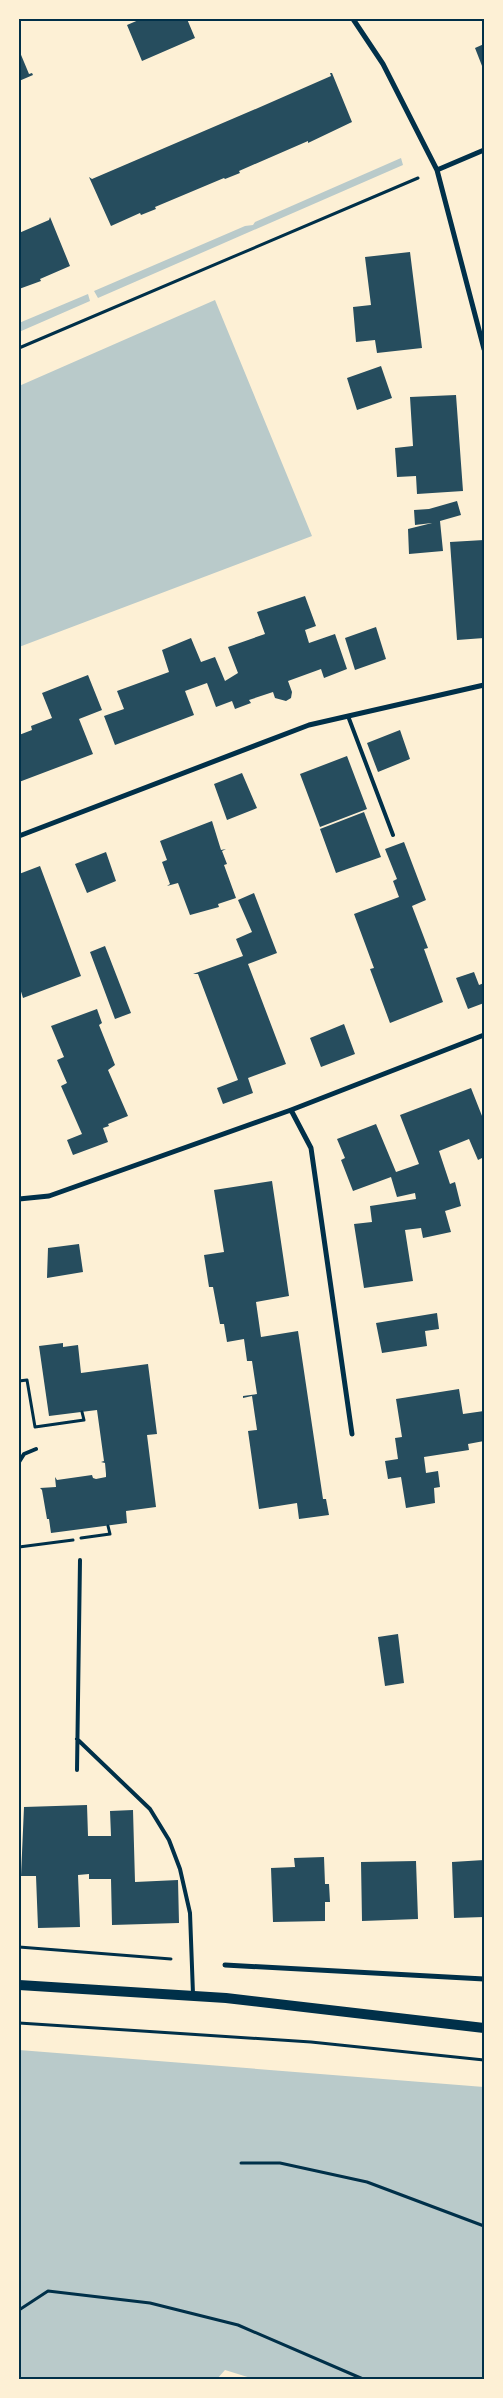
<svg xmlns="http://www.w3.org/2000/svg" width="503" height="2398" viewBox="0 0 503 2398" font-family="Roboto,sans-serif">
<rect width="100%" height="100%" fill="#fdf0d5"/>
<path fill="#b9caca" d="M401,158L403,165L98,298L94,291L245,226L253,225L255,222Z
M88,294L90,301L19,332V323Z
M215,300L312,536L19,647V386Z
M19,2050L484,2087V2379H254L225,2370L217,2379H19Z"/>
<path fill="#264d5e" d="M141,19H187L195,38L142,61L127,25Z
M484,44V71L475,48Z
M19,50L29,74L32,73L33,75L19,81Z
M330,73H332L352,122L308,143V141L239,171L240,173L225,179L224,178L155,207L156,209L141,215L140,213L111,226L89,177L92,179L258,108L331,76Z
M50,217L70,266L40,279L41,281L19,289V233L49,220Z
M410,252L422,348L377,353L375,340L356,342L353,307L371,305L365,257Z
M381,366L392,398L357,410L347,378Z
M456,395L463,491L417,494L416,476L397,477L395,448L413,446L410,397Z
M457,501L461,515L440,521L443,551L409,554L408,529L432,523L415,525L414,510L429,509Z
M484,540V638L457,640L450,542Z
M305,596L316,626L305,630L309,643L335,634L347,669L324,678L321,669L288,681L292,692L291,698L286,701L275,698L273,692L249,700L251,703L235,709L232,701L216,707L207,683L185,691L194,715L115,745L104,716L124,709L117,691L169,672L162,650L191,638L201,662L215,657L225,681L238,673L228,647L265,634L257,612Z
M376,627L386,659L355,670L345,638Z
M88,675L102,710L79,719L93,754L19,782V735L32,730L31,726L52,718L42,693Z
M400,730L410,759L378,772L367,743Z
M347,756L367,809L320,827L300,774Z
M242,773L257,808L227,820L214,784Z
M364,812L381,857L336,873L320,829Z
M212,821L221,850L226,849L222,851L227,864L224,865L236,898L218,904L219,907L190,915L178,883L167,886L170,884L162,862L167,860L160,841Z
M404,842L426,900L412,906L428,948L424,949L443,1002L390,1023L370,969L374,968L354,914L399,897L393,881L397,879L385,849Z
M106,852L116,881L87,893L75,864Z
M40,866L81,976L23,998L19,985V874Z
M254,893L277,953L248,964L286,1064L248,1078L253,1093L223,1104L217,1088L238,1080L198,974H193L243,956L236,939L252,932L238,900Z
M105,946L131,1013L115,1019L90,952Z
M474,972L479,985L484,983V1003L468,1009L456,978Z
M97,1009L102,1023L99,1025L115,1065L108,1070L128,1116L108,1124L109,1126L103,1128L108,1142L73,1155L67,1140L82,1134L61,1086L67,1083L57,1060L64,1057L51,1026Z
M344,1024L355,1054L321,1067L310,1038Z
M471,1088L484,1121V1157L478,1160L469,1139L439,1151L450,1184L455,1182L461,1206L445,1211L451,1232L423,1238L421,1228L405,1230L413,1281L364,1288L354,1224L372,1222L370,1206L416,1199L415,1193L397,1197L391,1177L353,1191L341,1160L345,1158L337,1139L376,1124L396,1172L419,1164L400,1115Z
M272,1181L289,1296L256,1302L261,1337L298,1331L323,1499H326L329,1515L299,1519L297,1503L259,1509L248,1431L257,1430L252,1396L243,1398V1396L257,1394L252,1361H247L244,1339L227,1342L224,1324H220L213,1287H209L204,1255L224,1252L214,1190Z
M79,1244L83,1272L47,1278L48,1248Z
M437,1313L439,1329L425,1331L427,1346L382,1353L376,1323Z
M63,1343V1347L78,1345L81,1373L148,1364L157,1434L147,1435L156,1507L126,1511L127,1523L51,1533L49,1519H47L42,1490L40,1488L56,1487L55,1477L57,1480L92,1475L93,1478L96,1479L106,1477V1474L105,1463L101,1462L104,1461L97,1410L49,1416L39,1346Z
M459,1389L463,1414L484,1411V1441L468,1444L469,1450L424,1457L426,1473L438,1471L440,1487L434,1488L435,1503L406,1508L401,1477L388,1479L385,1461L398,1459L395,1438L402,1437L396,1399Z
M398,1634L404,1683L385,1686L378,1637Z
M87,1805L88,1836H111L110,1811L133,1810L135,1882L178,1880L179,1923L112,1925L111,1879H89V1874L78,1875L80,1927L38,1928L36,1876H21L24,1807Z
M324,1857L325,1884H329L330,1902H325V1921L273,1922L271,1868L295,1867L294,1858Z
M484,1860V1917L454,1918L452,1862Z
M416,1861L418,1919L362,1921L361,1862Z"/>
<g fill="none" stroke-linecap="round" stroke-linejoin="round">
<path stroke="#003049" stroke-width="3" d="M19,348L418,178
M19,1381L27,1380L35,1427L84,1420L82,1412
M81,1538L110,1534L108,1526
M19,1547L73,1540
M19,1947L171,1959
M19,2023L311,2042L484,2060
M241,2163H280L367,2182L484,2226
M19,2310L48,2291L150,2303L238,2325L363,2379"/>
<path stroke="#003049" stroke-width="4" d="M348,716L393,835
M19,1462L24,1454L36,1449
M77,1739L150,1809L169,1840L180,1869L190,1913L193,1994
M77,1770L80,1560"/>
<path stroke="#003049" stroke-width="5" d="M353,19L383,64L437,170L484,349
M437,170L484,150
M19,836L309,725L484,685
M291,1110L311,1148L352,1434
M19,1199L49,1196L291,1110L484,1035
M225,1965L484,1979"/>
<path stroke="#003049" stroke-width="10" d="M19,1985L226,1998L484,2028"/>
</g>
<rect width="503" height="2398" fill="none" stroke="#fdf0d5" stroke-width="40"/>
<rect x="20" y="20" width="463" height="2358" fill="none" stroke="#003049" stroke-width="2"/>
</svg>
